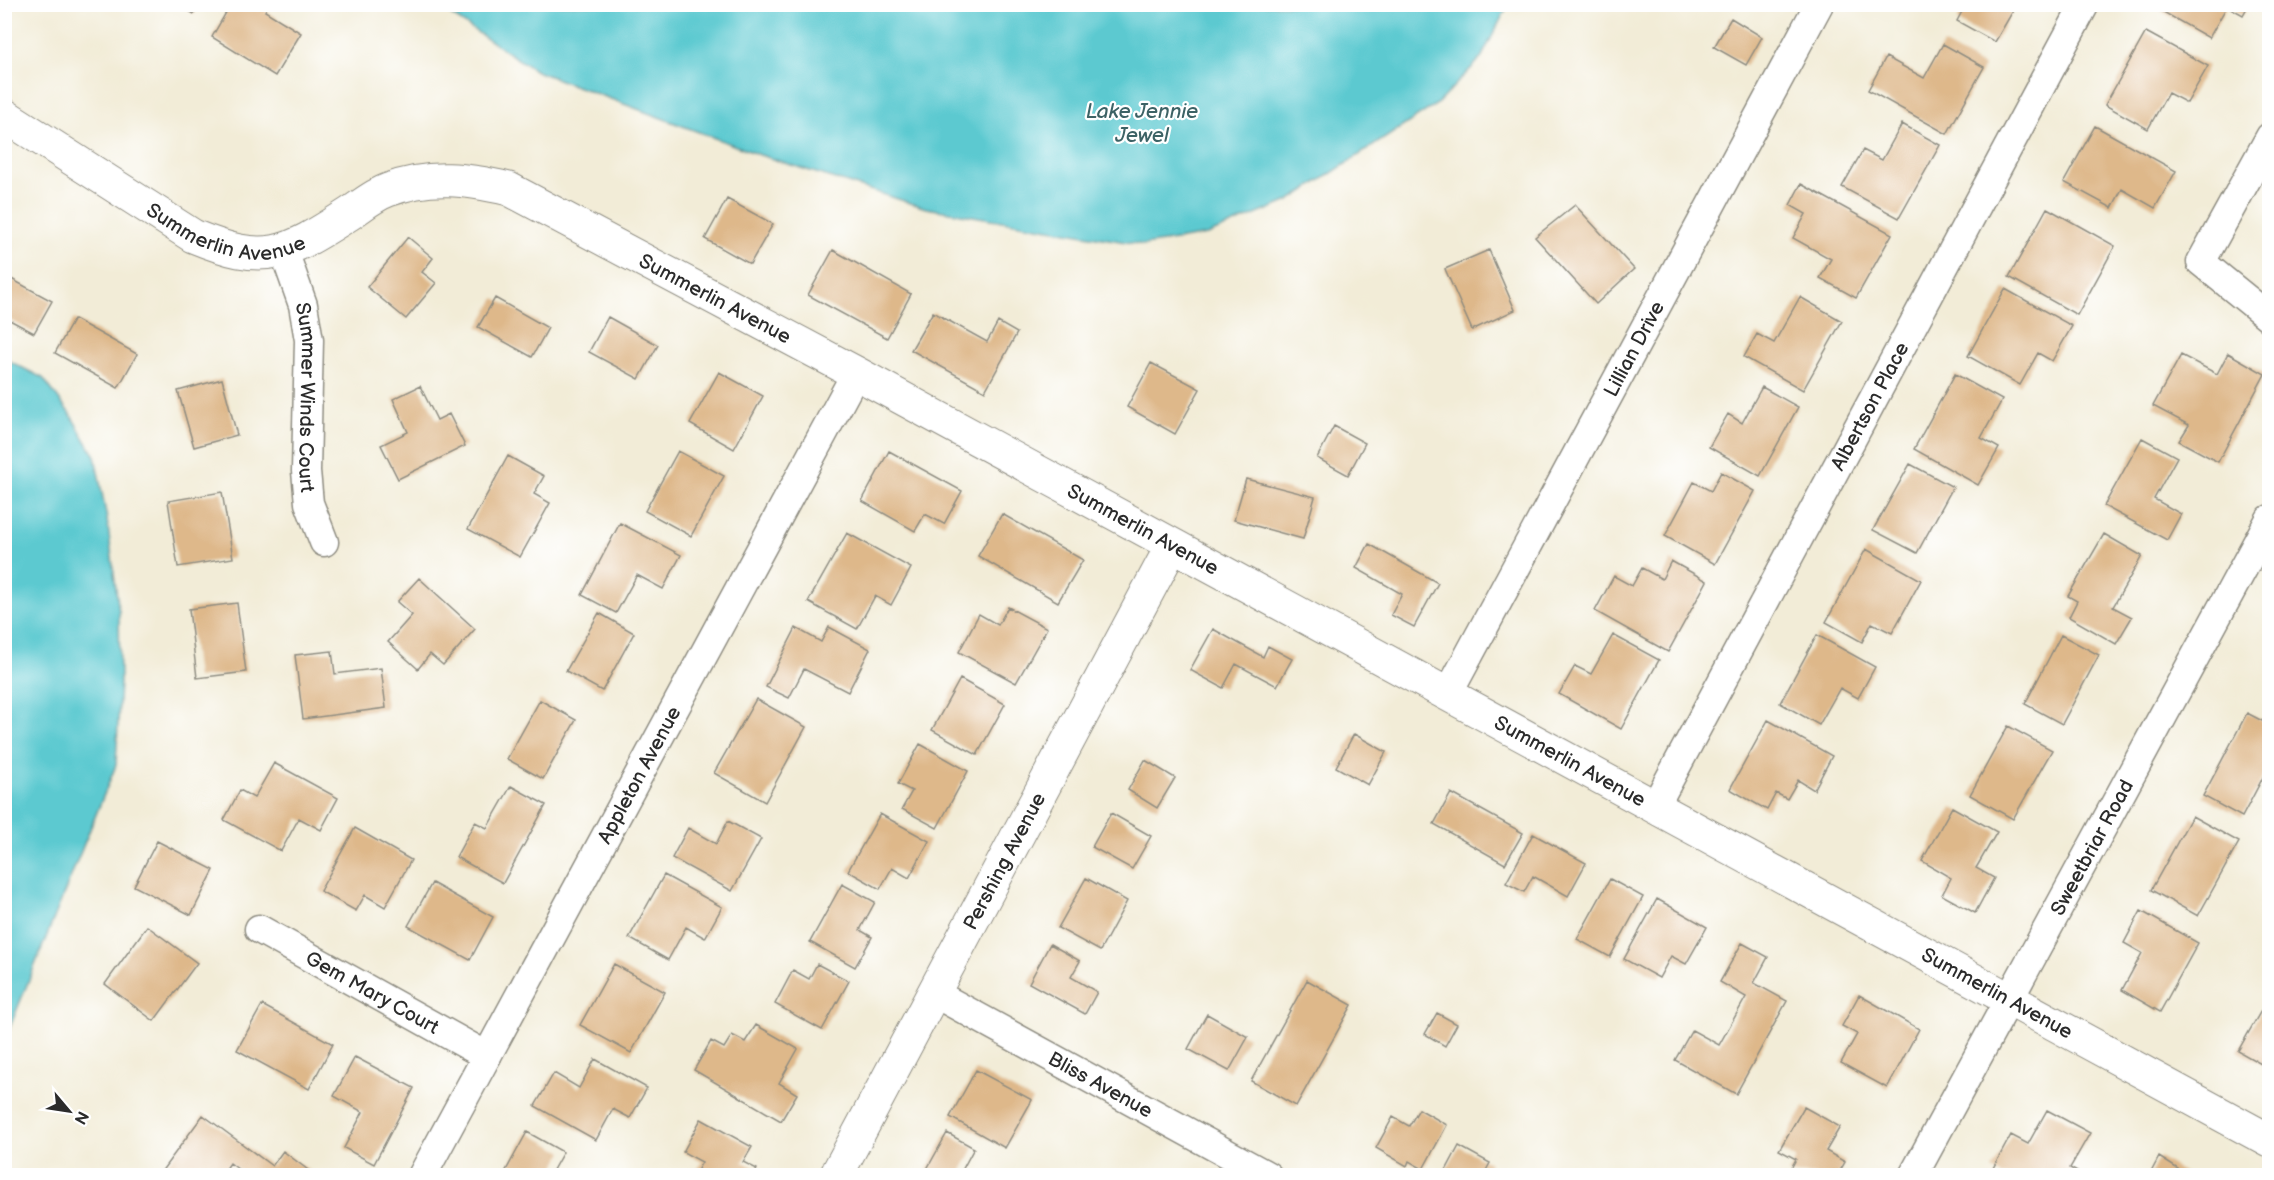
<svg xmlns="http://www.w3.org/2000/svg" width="2274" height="1180" viewBox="0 0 2274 1180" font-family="'Balsamiq Sans',sans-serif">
<rect width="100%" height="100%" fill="#fff"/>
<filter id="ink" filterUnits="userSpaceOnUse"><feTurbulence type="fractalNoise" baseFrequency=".0167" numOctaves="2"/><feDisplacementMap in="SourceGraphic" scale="12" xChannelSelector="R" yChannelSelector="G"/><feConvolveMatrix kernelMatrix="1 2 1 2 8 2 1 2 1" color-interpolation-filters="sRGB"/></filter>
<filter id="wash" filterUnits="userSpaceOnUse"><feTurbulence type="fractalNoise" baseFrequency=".008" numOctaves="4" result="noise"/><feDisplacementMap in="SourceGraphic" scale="24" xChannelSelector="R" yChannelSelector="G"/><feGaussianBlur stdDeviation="1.35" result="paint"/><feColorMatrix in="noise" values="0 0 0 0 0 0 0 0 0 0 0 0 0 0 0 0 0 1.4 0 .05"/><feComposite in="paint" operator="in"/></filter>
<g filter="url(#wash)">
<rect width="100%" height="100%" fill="#f2ecd7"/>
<path fill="#5cc9d0" stroke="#447a7e" stroke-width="1.5" d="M440,5H1508L1481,58L1437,104L1289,201L1207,235L1144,245L926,208L760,155L536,71L451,15Z
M5,359L43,378L70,414L95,456L107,519L119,612L120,681L116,765L5,1039Z"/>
<g id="blocks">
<path fill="#deb88a" d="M177,4H199L194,14Z
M231,4H269L265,11L301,33L275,76L212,37Z
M1966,4H2017L1995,42L1957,21Z
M2160,4H2249L2243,15L2227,6L2209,38L2158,9Z
M1731,18L1762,37L1746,65L1714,47Z
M2146,32L2208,66L2187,103L2168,93L2148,129L2105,105Z
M1943,44L1984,67L1947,134L1868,90L1886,57L1924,78Z
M1902,124L1940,145L1899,218L1842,187L1863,150L1882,160Z
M2095,126L2176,171L2155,208L2122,189L2112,208L2064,182Z
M1801,184L1892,234L1856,298L1820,278L1831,259L1793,238L1806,214L1790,205Z
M727,199L773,224L750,264L705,239Z
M1575,205L1634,269L1596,304L1535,237Z
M2047,208L2115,246L2077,315L2009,277Z
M408,237L433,258L422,272L436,283L406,319L367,287Z
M833,250L911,294L887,338L808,295Z
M1489,250L1515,310L1472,330L1445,269Z
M4,275L52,301L34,333L4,317Z
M2005,289L2072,326L2052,361L2038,353L2020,385L1968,356Z
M1800,297L1842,321L1803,390L1744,357L1757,334L1774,343Z
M495,298L548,328L532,357L478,327Z
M933,312L987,342L998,322L1017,333L985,391L911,350Z
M608,317L658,345L639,379L589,352Z
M74,319L137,354L118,388L55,353Z
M2228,353L2265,374L2218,462L2179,441L2189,425L2153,406L2181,355L2217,374Z
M1151,363L1200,389L1175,434L1127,407Z
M719,372L763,396L734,449L690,424Z
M1955,374L2002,400L1981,438L1999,448L1978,485L1914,449Z
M222,379L237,435L194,447L178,391Z
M420,386L437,420L449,414L465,446L398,479L381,445L408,432L393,399Z
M1762,387L1798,407L1760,476L1709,447L1728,414L1742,423Z
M1334,426L1365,443L1348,475L1317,458Z
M2142,438L2177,457L2154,499L2181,514L2167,540L2104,506Z
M678,451L724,476L691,536L645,511Z
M889,451L962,491L944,524L925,514L915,531L862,501Z
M508,456L544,476L534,494L550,503L520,557L468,529Z
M1910,464L1953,487L1917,553L1873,530Z
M1721,472L1755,491L1715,564L1665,536L1694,482L1711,491Z
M1246,479L1315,497L1303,539L1234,520Z
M222,492L233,558L178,567L168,501Z
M1002,514L1083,560L1058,602L978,556Z
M620,523L681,555L663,589L637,575L616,613L582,595Z
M847,533L911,568L891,605L875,596L857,629L808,602Z
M2104,534L2142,556L2113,607L2132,617L2116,644L2069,617L2077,601L2068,596Z
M1369,544L1438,583L1414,627L1391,615L1402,594L1356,568Z
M1866,549L1921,580L1892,633L1872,623L1862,642L1826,622Z
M1671,561L1707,581L1668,652L1595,611L1614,576L1632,586L1642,568L1662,579Z
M419,578L475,629L443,665L430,654L418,669L388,642L412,615L397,602Z
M237,603L246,672L197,678L189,609Z
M1008,607L1047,628L1016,683L959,652L979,614L998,625Z
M599,613L634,633L602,691L566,671Z
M829,627L870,649L848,692L804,669L789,698L766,687L796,628L821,642Z
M1213,629L1263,657L1268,646L1292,659L1277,686L1236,664L1223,688L1190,670Z
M1613,635L1659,660L1621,729L1559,694L1575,666L1591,674Z
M1817,635L1875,667L1858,698L1840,688L1819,725L1780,703Z
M2061,635L2099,655L2062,724L2025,704Z
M332,651L335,674L381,668L386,708L303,719L295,655Z
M960,679L1005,704L977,755L932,730Z
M756,699L806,727L765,802L714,773Z
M540,700L576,720L543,779L507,759Z
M2247,713L2270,725V764L2242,817L2203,796Z
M1768,720L1832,756L1814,790L1798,780L1787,799L1776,793L1767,810L1730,789Z
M2008,726L2052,750L2013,819L1970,795Z
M1354,734L1386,752L1368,785L1336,767Z
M920,744L968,771L937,828L902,809L912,791L898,784Z
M1145,760L1175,778L1157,808L1128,790Z
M274,763L338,798L321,830L299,818L281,851L224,820L240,790L254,798Z
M511,786L546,805L503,883L456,857L475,822L487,828Z
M1451,793L1523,833L1505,864L1434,824Z
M1952,807L1997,832L1976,868L1994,878L1975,913L1942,895L1951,878L1922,861Z
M1111,813L1151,836L1132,869L1092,847Z
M880,814L929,841L909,878L892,868L880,889L848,871Z
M2192,816L2239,842L2198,916L2151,890Z
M728,821L761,839L732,891L672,858L688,828L716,844Z
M355,828L411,860L385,907L365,895L356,911L320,891Z
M1533,834L1586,863L1568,896L1533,876L1524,892L1506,883Z
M157,841L214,870L191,915L134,886Z
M664,875L722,907L705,938L686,927L668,960L629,938Z
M1086,878L1127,901L1100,951L1058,928Z
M1610,879L1643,897L1610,957L1577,939Z
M432,883L493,917L470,960L408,926Z
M842,884L875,902L860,930L872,937L855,967L810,942Z
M1657,899L1707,927L1686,964L1671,956L1659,978L1624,959Z
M2141,911L2198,943L2160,1012L2122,990L2142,953L2124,943Z
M147,926L197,963L154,1021L105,984Z
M1742,943L1768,957L1754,983L1787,1001L1736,1094L1675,1060L1692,1030L1719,1045L1746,997L1720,982Z
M1050,944L1080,961L1071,977L1097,992L1085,1014L1029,983Z
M614,964L665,992L631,1053L580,1025Z
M817,964L849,981L822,1030L775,1004L793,970L809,979Z
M1307,980L1352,1005L1296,1106L1251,1081Z
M1859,995L1919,1029L1887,1088L1841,1063L1857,1034L1842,1026Z
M2270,995V1069L2238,1051Z
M262,1005L333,1044L309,1089L237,1050Z
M1437,1013L1457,1024L1445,1046L1425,1034Z
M1207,1014L1248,1037L1229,1071L1188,1049Z
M756,1025L798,1049L779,1083L797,1094L781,1121L694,1070L711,1041L724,1048L732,1035L745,1042Z
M355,1057L414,1088L374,1164L344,1148L363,1112L334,1096Z
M595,1059L647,1088L630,1118L613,1109L596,1140L535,1106L554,1073L579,1088Z
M976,1070L1032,1100L1005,1148L950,1117Z
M1804,1107L1840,1127L1826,1151L1845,1162L1837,1176L1788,1174L1796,1159L1779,1150Z
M1419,1109L1447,1125L1423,1169L1409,1161L1407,1166L1376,1148L1393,1117L1409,1126Z
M2047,1110L2090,1133L2070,1168L2084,1176H2002L1992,1170L2011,1135L2028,1144Z
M203,1115L272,1166L283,1151L316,1176H247L230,1163L221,1176H158Z
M701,1119L752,1147L743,1162L757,1169L754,1176H694L702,1162L683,1152Z
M527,1132L563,1152L553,1170L563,1176H503Z
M947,1133L974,1148L959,1176H938L927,1169Z
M1459,1146L1490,1163L1483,1176H1443Z
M2159,1157L2189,1176H2149Z"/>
</g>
</g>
<g filter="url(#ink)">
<use href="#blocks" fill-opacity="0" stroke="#8e8c81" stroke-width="1.5"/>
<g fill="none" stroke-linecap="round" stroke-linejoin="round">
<defs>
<g id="minor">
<path d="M2270,137L2201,262L2270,318"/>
<path id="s1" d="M284,251L303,305L309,340L306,471L309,503L324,542"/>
<path id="s2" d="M1448,694L1819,4"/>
<path id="s3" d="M1654,808L2085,4"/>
<path id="s4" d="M259,929L487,1056"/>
<path id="s5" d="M934,993L1268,1176"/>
<path id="s6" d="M422,1176L856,373"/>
<path id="s7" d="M1913,1176L2270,519"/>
</g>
<g id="tertiary">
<path id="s8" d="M4,115L193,236C266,266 285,255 349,214C361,206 374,195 388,190C430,174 467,179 509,189L856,373L2270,1141"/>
<path id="s9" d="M836,1176L1172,546"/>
</g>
</defs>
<use href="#minor" stroke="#8e8c81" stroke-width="31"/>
<use href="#tertiary" stroke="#8e8c81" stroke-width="35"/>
<use href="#minor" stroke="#fff" stroke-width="28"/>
<use href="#tertiary" stroke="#fff" stroke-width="33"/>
</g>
</g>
<g text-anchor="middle" stroke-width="4.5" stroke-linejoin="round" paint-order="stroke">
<g font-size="20" fill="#2b2b2b" stroke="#fff">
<text dy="7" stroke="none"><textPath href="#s8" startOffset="256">Summerlin Avenue</textPath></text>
<text dy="7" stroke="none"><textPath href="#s8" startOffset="795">Summerlin Avenue</textPath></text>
<text dy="7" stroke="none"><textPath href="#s2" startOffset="392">Lillian Drive</textPath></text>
<text dy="7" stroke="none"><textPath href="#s1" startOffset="150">Summer Winds Court</textPath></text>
<text dy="7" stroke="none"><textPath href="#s3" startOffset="456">Albertson Place</textPath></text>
<text dy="7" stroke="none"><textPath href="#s8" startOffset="1281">Summerlin Avenue</textPath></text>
<text dy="7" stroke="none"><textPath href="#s8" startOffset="1767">Summerlin Avenue</textPath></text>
<text dy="7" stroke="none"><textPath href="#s6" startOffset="456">Appleton Avenue</textPath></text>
<text dy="7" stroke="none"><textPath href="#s7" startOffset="374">Sweetbriar Road</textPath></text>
<text dy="7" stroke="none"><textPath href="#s9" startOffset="357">Pershing Avenue</textPath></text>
<text dy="7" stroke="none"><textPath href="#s4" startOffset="130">Gem Mary Court</textPath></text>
<text dy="7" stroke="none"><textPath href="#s8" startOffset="2253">Summerlin Avenue</textPath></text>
<text dy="7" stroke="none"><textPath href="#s5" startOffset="190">Bliss Avenue</textPath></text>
</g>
<g font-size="21" font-style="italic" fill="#3c6265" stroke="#fff">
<text x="1142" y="118">Lake Jennie<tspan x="1142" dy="24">Jewel</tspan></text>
</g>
</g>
<rect width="2274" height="1180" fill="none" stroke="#fff" stroke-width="24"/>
<g transform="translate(69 1111) rotate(119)" stroke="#ffffff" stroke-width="4.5" paint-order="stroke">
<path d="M0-4.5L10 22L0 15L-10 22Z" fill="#2b2b2b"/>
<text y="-9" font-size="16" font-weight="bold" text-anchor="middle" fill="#2b2b2b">N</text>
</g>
</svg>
